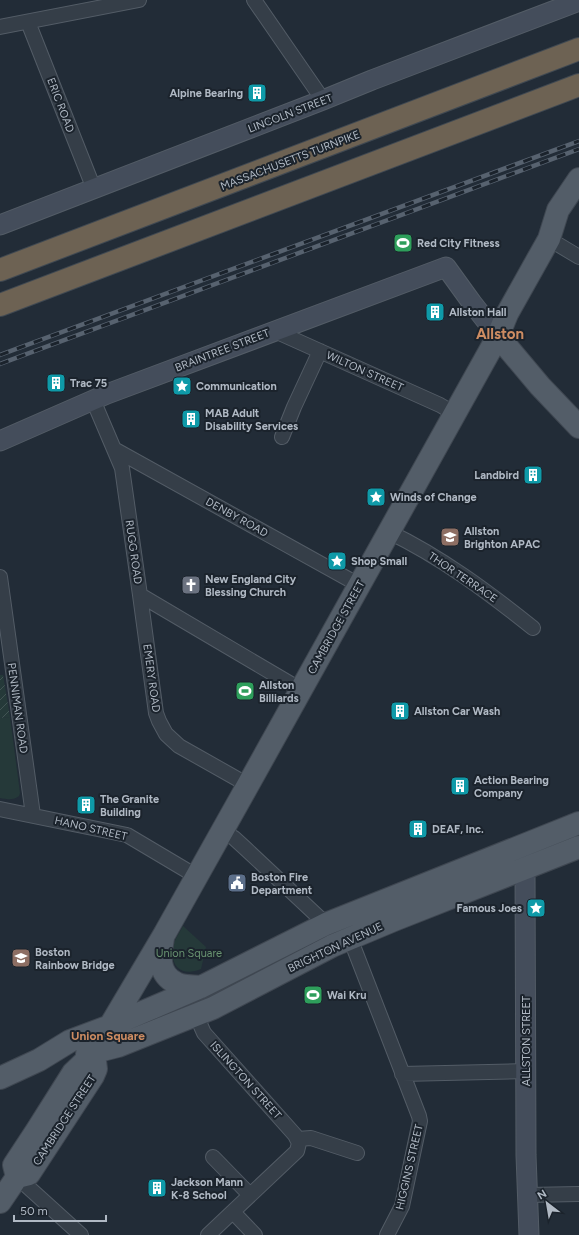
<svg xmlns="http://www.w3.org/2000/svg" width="579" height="1235" viewBox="0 0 579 1235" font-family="Figtree,sans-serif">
<defs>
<pattern id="garden-furrows" width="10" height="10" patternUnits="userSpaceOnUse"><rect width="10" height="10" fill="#253939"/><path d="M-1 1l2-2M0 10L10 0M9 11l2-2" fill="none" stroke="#425454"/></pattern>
</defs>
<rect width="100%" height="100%" fill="#222c37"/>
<path fill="#253939" d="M10,717L20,793L19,796C13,801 7,799 0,798V718Z
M183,926L206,947L201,969C180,978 168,964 174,943C176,937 180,932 183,926Z"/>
<path fill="url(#garden-furrows)" d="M0,675H3L10,717L0,718Z"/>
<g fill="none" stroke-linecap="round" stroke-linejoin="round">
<defs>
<path id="street" d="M254,0L323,100
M28,22L94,189
M0,27L139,0
M549,239L579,257
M275,331L440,405L455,414
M93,400L122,468L140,595L301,690
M282,437L294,407L320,351
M114,449L359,585
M389,532C441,557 488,592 533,628
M0,577L33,815
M140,595L156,713L159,721L166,734L179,746L248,785
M0,809L127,835L196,876
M222,831L234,838L246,849L326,924
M350,938L419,1116L420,1121L402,1206L387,1235
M196,1015L204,1033L295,1135L299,1143L297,1151L208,1235
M402,1074L526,1071
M298,1139L311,1138L357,1153
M213,1157L250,1195
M17,1177L81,1235
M527,1195L579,1194
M233,1212L255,1235"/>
<path id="secondary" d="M0,225L323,100L372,80L579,1
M0,441L107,394L446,267L472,303L498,336
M521,855L525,868L526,1155L529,1235"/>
<path id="primary" d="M498,336L540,386L579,427
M163,938C160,955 157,974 176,983C183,987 193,986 201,987
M87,1054L118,1046L213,1008L332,946L394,920L579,847
M0,1078L39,1060L70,1041L110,1026L201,987L326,924L579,823
M17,1177L14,1165L37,1130L73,1073L94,1053L165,933L248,785L498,336L507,314L549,239L558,210L579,179
M0,1202L17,1177L29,1174L93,1076L96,1069L94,1053"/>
<path id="highway" d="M0,270L579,49
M0,305L579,85"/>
</defs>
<use href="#street" stroke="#535c66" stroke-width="16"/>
<use href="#secondary" stroke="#535c66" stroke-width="21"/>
<use href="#primary" stroke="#3f4751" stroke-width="24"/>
<use href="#highway" stroke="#404952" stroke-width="24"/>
<use href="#street" stroke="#353e48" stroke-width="14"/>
<use href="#secondary" stroke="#444d5b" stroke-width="19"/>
<use href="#primary" stroke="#535d68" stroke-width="22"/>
<use href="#highway" stroke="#6d6253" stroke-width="22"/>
<defs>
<path id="rail" d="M0,355L579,141
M0,364L579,149"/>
</defs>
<use href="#rail" stroke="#57626f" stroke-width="4.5"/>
<use href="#rail" stroke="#1b232c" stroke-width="3" stroke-dasharray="9" stroke-linecap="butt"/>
</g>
<defs>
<symbol id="building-square" viewBox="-11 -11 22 22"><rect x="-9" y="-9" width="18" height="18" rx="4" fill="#0f9aa8" stroke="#1b232c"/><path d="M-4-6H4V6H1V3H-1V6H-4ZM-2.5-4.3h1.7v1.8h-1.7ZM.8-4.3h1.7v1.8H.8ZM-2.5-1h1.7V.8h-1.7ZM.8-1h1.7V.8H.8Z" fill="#fff"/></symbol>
<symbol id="stadium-square" viewBox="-11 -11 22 22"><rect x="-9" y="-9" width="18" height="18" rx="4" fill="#2e9e5b" stroke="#1b232c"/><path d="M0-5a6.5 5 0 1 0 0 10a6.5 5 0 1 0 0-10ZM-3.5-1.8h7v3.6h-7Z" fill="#fff"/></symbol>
<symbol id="sight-square" viewBox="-11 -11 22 22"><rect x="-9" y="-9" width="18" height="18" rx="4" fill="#0f9aa8" stroke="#1b232c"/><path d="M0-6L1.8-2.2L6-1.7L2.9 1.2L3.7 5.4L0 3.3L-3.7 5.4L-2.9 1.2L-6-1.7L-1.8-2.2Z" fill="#fff"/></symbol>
<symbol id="school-square" viewBox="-11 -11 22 22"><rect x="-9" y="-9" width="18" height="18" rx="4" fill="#8d6e63" stroke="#1b232c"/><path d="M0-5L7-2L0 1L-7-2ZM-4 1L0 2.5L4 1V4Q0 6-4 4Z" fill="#fff"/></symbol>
<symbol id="church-square" viewBox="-11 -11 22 22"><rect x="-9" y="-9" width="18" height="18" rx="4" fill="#6b7280" stroke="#1b232c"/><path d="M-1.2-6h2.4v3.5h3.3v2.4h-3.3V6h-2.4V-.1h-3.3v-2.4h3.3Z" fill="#fff"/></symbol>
<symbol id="civic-square" viewBox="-11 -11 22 22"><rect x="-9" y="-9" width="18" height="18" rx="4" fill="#5c6f8a" stroke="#1b232c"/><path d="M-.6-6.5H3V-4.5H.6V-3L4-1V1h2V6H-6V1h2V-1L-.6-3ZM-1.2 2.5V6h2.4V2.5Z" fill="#fff"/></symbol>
</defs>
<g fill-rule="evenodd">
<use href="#building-square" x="246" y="82" width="22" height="22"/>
<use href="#stadium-square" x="392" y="232" width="22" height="22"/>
<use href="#building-square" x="424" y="301" width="22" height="22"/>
<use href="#building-square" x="45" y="372" width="22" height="22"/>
<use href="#sight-square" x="171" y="375" width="22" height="22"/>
<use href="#building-square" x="180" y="408" width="22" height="22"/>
<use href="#building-square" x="522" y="464" width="22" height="22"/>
<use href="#sight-square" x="365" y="486" width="22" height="22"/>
<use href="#school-square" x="439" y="526" width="22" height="22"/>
<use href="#sight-square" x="326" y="550" width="22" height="22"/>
<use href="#church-square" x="180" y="574" width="22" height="22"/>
<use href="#stadium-square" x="234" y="680" width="22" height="22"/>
<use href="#building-square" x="389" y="700" width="22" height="22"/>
<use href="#building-square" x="449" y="775" width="22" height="22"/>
<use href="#building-square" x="75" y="794" width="22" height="22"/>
<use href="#building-square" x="407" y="818" width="22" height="22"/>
<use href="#civic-square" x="226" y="872" width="22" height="22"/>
<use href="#sight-square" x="525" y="897" width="22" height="22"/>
<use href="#school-square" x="10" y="947" width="22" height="22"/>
<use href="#stadium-square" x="302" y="984" width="22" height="22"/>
<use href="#building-square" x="146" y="1177" width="22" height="22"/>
</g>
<g text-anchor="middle" stroke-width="4" stroke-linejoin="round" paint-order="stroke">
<g font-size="11" font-weight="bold" fill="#b0b9c4" stroke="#1b232c" text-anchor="start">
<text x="243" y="97" text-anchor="end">Alpine Bearing</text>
<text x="417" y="247">Red City Fitness</text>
<text x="449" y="316">Allston Hall</text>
<text x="70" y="387">Trac 75</text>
<text x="196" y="390">Communication</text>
<text x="205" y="417">MAB Adult<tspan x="205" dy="13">Disability Services</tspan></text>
<text x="519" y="479" text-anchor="end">Landbird</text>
<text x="390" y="501">Winds of Change</text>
<text x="464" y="535">Allston<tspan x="464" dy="13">Brighton APAC</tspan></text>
<text x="351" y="565">Shop Small</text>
<text x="205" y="583">New England City<tspan x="205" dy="13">Blessing Church</tspan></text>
<text x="259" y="689">Allston<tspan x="259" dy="13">Billiards</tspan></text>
<text x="414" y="715">Allston Car Wash</text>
<text x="474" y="784">Action Bearing<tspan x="474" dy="13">Company</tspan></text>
<text x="100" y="803">The Granite<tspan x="100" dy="13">Building</tspan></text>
<text x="432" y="833">DEAF, Inc.</text>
<text x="251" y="881">Boston Fire<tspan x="251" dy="13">Department</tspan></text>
<text x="522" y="912" text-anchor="end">Famous Joes</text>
<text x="35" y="956">Boston<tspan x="35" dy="13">Rainbow Bridge</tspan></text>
<text x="327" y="999">Wai Kru</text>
<text x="171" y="1186">Jackson Mann<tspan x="171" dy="13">K-8 School</tspan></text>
</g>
<g font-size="11" fill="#b0b9c4" stroke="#1b232c">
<text transform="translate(61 105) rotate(69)" y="4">ERIC ROAD</text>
<text transform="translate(290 113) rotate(-21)" y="4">LINCOLN STREET</text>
<text transform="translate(290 160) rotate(-21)" y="4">MASSACHUSETTS TURNPIKE</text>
<text transform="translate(222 350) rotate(-21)" y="4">BRAINTREE STREET</text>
<text transform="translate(365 371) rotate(24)" y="4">WILTON STREET</text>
<text transform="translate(237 517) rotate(29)" y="4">DENBY ROAD</text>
<text transform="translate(134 552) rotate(82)" y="4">RUGG ROAD</text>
<text transform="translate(463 577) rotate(34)" y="4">THOR TERRACE</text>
<text transform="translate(336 627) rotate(-61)" y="4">CAMBRIDGE STREET</text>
<text transform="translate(152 678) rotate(82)" y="4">EMERY ROAD</text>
<text transform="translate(18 708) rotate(82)" y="4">PENNIMAN ROAD</text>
<text transform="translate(91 828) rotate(13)" y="4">HANO STREET</text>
<text transform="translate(335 947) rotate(-25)" y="4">BRIGHTON AVENUE</text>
<text transform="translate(526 1041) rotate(-90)" y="4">ALLSTON STREET</text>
<text transform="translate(246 1080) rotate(48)" y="4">ISLINGTON STREET</text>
<text transform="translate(64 1120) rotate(-57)" y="4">CAMBRIDGE STREET</text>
<text transform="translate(409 1167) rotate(-77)" y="4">HIGGINS STREET</text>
</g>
<g font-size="11" fill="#699471" stroke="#1b232c">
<text x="189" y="957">Union Square</text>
</g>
<g font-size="12" font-weight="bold" fill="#cd8c62" stroke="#1b232c">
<text x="108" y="1040">Union Square</text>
</g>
<g font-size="15" font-weight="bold" fill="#cd8c62" stroke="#1b232c">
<text x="500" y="339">Allston</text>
</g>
</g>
<g transform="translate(547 1203) rotate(329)" stroke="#1b232c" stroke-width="3" paint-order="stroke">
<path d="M0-3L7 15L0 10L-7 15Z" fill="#b0b9c4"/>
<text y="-6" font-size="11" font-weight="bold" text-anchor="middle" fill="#b0b9c4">N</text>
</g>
<path d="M14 1215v6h92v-6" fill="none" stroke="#b0b9c4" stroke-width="2"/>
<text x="20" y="1215" font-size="12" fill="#b0b9c4" stroke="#1b232c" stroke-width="3" paint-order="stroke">50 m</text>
</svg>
